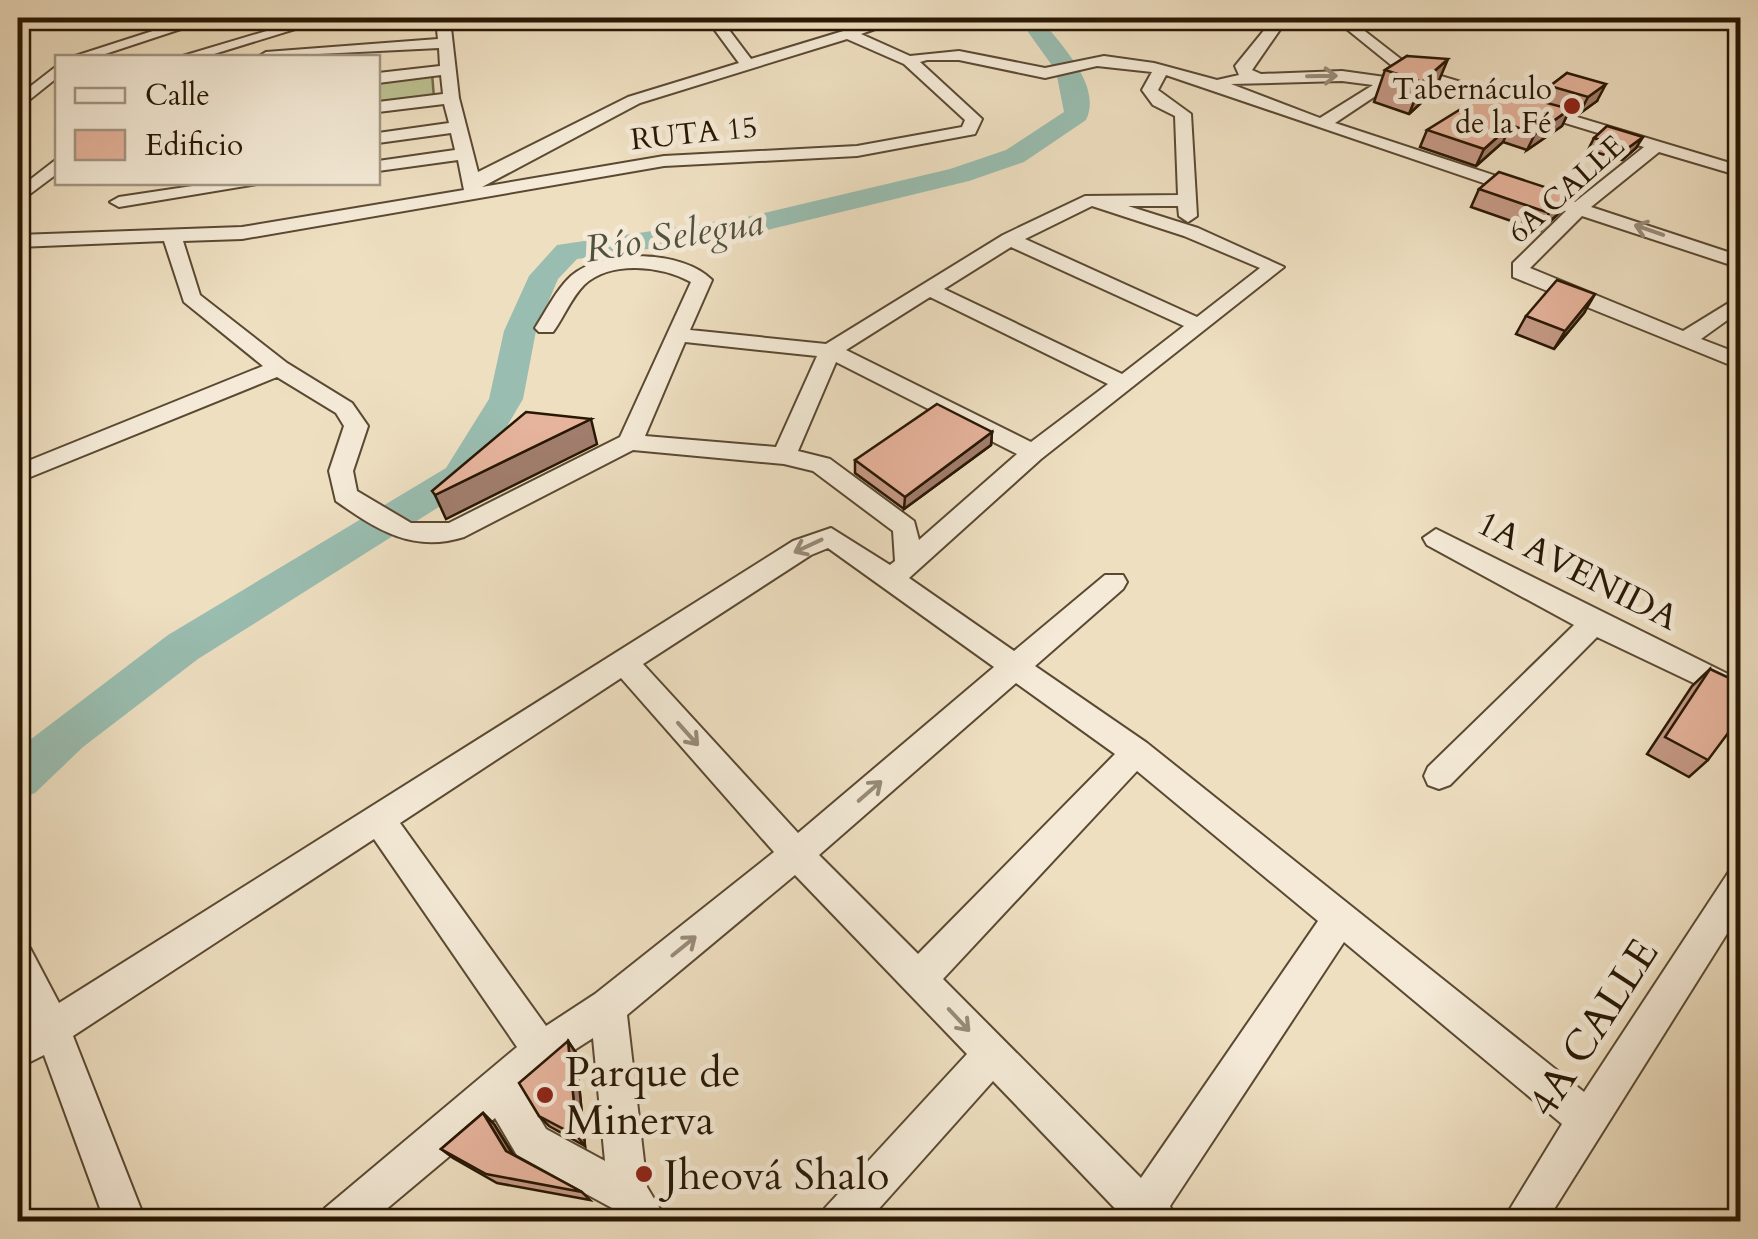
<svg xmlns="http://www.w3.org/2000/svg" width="1758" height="1239" viewBox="0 0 1758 1239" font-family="Cardo,serif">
<rect width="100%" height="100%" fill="#eedfc1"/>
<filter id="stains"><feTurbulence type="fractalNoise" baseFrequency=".002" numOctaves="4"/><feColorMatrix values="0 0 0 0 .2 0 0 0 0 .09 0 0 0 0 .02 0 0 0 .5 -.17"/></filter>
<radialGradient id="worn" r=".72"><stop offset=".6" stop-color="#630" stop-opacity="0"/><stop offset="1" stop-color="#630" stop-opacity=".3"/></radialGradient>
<path fill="#bcc191" stroke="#726c4a" stroke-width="2.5" d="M432,73L434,98L378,105V79Z"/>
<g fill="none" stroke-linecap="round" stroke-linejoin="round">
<path fill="#99bdb0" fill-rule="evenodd" d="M1018,18H1040C1059,43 1103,85 1086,120L1024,162L969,181L747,235L577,259L558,279L536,331L523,399L472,486L198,659L83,747L35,793L18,799V749L168,635L446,468L489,399L504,331L529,276L557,245L747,217L950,169L1006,150L1064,112L1056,71Z"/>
<defs>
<path id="street" d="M193,18L205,21L93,58H69Z
M310,18H331L201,58H176Z
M413,18H431L451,28L459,98L478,172L628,97L739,63L706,18H720L751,59L886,18H906L861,34L910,56L959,51L1045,68L1104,56L1154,63L1217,80L1239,75L1235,66L1274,18H1288L1252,70L1261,74L1342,71L1385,77L1396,72L1404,77L1335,123L1575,202L1644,147L1401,73L1333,18H1348L1411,67L1740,166V176L1659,152L1591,207L1740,256V268L1582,216L1530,268L1683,331L1740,296V311L1701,339L1740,354V369L1513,277V263L1566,211L1166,75L1158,90L1191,114L1197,216L1188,222L1179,216L1178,206H1128L1198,228L1284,267L1041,459L909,578L1014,651L1105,575H1123L1127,582L1123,589L1035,666L1147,743L1584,1092L1728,873L1740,869V913L1546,1222H1502L1562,1124L1344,942L1170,1206L1177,1222H1128L993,1081L867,1222H819L825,1208L967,1054L795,875L627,1015L647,1187L668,1222H623L614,1209L518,1157L495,1118L371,1222H319L325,1208L517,1047L374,839L73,1036L146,1222H105L44,1055L18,1068V1029L30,1021L18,997V943L30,948L59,1003L793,541L831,528L890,565L895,561L893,531L813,471L784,464L633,450L464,537C413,553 377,530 336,501L329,471L344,426L336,413L277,377L18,482V465L263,366L184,302L164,241L18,247V235L242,227L464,190L458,160L378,171V161L455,150L451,133L378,143V133L449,123L444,104L378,112V102L443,94L441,75L378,83V73L440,66L439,48L258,57L266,52L438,39L437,30ZM847,39L904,64L965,120L962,127L857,146L664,156L482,187L640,103ZM927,60H959L1045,78L1097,66L1152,72L1142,90L1153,105L1175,116L1178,195L1085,196L1003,235L826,344L690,330L712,280C683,250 603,248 571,276C556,290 546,311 535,328L539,332H553C564,317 571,298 584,285C611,260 661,266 691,282L620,437L449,523H411L357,491L353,471L368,426L352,403L287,363L200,295L183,241L242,239L664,166L857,156L975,134L982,119L920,62ZM1342,81L1373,85L1320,118L1231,84ZM1092,206L1184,236L1260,268L1197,317L1025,239ZM1011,247L1184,326L1122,374L944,289ZM930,297L1108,384L1031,442L846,350ZM685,342L817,356L776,447L645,436ZM836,362L1017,454L919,540L914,521L830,459L798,451ZM828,548L994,667L798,833L643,664L811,555ZM621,678L774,852L595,994L546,1026L400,823ZM1016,683L1115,754L918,954L819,855ZM1137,771L1318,921L1141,1178L943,979ZM593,1038L605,1161L546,1129L524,1093L554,1063Z
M961,18H1025L1035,22L1028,26Z
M58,65V77L18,109V96Z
M58,158V173L18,203V189Z
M219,182H269L119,207L110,202L119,197Z
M1436,529L1740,680V705L1597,637L1450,785L1439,789L1428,785L1424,776L1428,767L1574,625L1427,545L1423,538Z"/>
</defs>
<use href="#street" stroke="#5a4932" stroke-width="4"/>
<use href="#street" fill="#f4ead7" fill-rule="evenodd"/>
</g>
<path fill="#c69a86" stroke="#281703" stroke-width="2.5" d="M1407,56L1435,90L1409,114L1374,102L1385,70Z
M1567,73L1597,101L1579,114L1569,111L1562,126L1527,150L1503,142L1476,166L1420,147L1427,130L1542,102L1550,86Z
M1740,77V107L1731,93Z
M1594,138L1636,148L1622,160L1588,150Z
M1479,189L1569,195L1559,213L1540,231L1471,207Z
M1584,313L1554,349L1516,334L1526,316Z
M992,432L991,445L904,509L855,473V460Z
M1710,669L1708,760L1689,777L1647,754L1692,686Z
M568,1041L576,1053L585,1146L549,1126L539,1116Z
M483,1113L494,1124L513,1154L582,1192L590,1200L497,1183L453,1158L441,1149Z"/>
<path fill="#a17d6d" stroke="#281703" stroke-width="2.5" d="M1448,59L1435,90L1409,114L1422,82Z
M1606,84L1597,101L1579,114L1588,97Z
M1570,109L1562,126L1527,150L1535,134Z
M1511,125L1503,142L1476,166L1484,149Z
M1643,137L1636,148L1622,160L1628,148Z
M1569,195L1559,213L1540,231L1549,213Z
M1595,294L1584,313L1554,349L1565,331Z
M591,419L597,444L446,519L435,495Z
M992,432L991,445L904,509L905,497Z
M568,1041L576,1053L585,1146L577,1136Z
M483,1113L494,1124L516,1160L506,1151Z"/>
<path fill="#e6b39c" stroke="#281703" stroke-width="2.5" d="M1407,56L1448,59L1422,82L1385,70Z
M1567,73L1606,84L1588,97L1550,86Z
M1493,89L1570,109L1535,134L1511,125L1484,149L1427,130Z
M1607,126L1643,137L1628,148L1594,138Z
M1499,172L1569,195L1549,213L1479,189Z
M1557,280L1595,294L1565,331L1526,316Z
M937,404L992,432L905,497L855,460Z
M526,412L591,419L435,495L432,491Z
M1710,669L1740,683V717L1708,760L1665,737Z
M568,1041L577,1136L539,1116L519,1083Z
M483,1113L506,1151L582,1192L486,1174L441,1149Z"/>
<defs><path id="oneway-shaft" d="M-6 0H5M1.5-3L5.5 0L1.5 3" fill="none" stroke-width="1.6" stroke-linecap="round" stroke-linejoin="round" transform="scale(2.5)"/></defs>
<g stroke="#988b78">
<use href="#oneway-shaft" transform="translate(1322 76) rotate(-1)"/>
<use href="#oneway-shaft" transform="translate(1649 230) rotate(-161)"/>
<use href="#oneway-shaft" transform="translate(808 546) rotate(155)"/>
<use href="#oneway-shaft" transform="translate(688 734) rotate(48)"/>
<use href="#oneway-shaft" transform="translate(870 791) rotate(-41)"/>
<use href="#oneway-shaft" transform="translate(684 946) rotate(-39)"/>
<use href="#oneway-shaft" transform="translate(959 1020) rotate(47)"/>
</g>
<g fill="#8f2418" stroke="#f4ead7" stroke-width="4">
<circle cx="1572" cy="106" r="10"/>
<circle cx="545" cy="1095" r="10"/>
<circle cx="644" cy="1174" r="10"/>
</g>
<g text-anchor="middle" stroke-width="10" stroke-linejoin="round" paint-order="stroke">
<g font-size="30" fill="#281703" stroke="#f4ead7" text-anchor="end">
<text x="1552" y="99">Tabernáculo<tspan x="1552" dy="34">de la Fé</tspan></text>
</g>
<g font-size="30" fill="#281703" stroke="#f4ead7">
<text transform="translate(694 133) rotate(-6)" y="10">RUTA 15</text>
<text transform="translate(1566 189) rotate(-42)" y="10">6A CALLE</text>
</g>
<g font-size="35" fill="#281703" stroke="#f4ead7">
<text transform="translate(1578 570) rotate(27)" y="12">1A AVENIDA</text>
</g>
<g font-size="38" font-style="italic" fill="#505140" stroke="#f4ead7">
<text transform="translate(674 235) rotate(-9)" y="13">Río Selegua</text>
</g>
<g font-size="42" fill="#281703" stroke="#f4ead7">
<text transform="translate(1592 1027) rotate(-57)" y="15">4A CALLE</text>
</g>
<g font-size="42" fill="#281703" stroke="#f4ead7" text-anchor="start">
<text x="565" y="1086">Parque de<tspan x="565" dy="48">Minerva</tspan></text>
<text x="664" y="1189">Jheová Shalo</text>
</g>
</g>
<rect width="1758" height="1239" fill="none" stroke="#eedfc1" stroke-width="60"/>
<rect x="20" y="20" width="1718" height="1199" fill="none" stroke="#281703" stroke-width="5"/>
<rect x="30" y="30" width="1698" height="1179" fill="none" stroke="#281703" stroke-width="2.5"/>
<rect x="55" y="55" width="325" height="130" fill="#f4ead7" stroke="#a29682" stroke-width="2.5"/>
<rect x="75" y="88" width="50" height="15" fill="#f4ead7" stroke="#a29682" stroke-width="2.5"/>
<text x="145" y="105" font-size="30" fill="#281703">Calle</text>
<rect x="75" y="130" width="50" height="30" fill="#e6b39c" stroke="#a29682" stroke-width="2.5"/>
<text x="145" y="155" font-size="30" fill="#281703">Edificio</text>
<rect width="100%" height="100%" filter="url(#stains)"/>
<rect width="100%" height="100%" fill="url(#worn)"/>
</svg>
